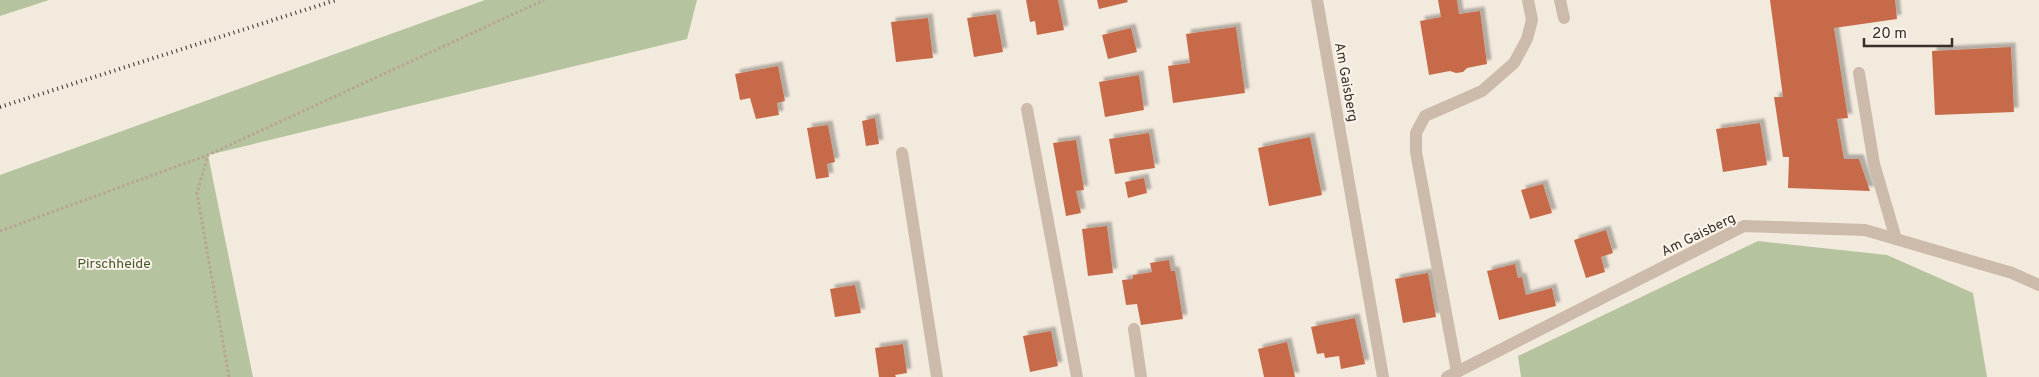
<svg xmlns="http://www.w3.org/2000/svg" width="2039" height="377" viewBox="0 0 2039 377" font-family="Overpass,sans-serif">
<defs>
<filter id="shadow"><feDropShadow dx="4.5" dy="-4.5" stdDeviation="1" flood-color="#0004"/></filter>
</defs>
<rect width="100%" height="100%" fill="#f3eade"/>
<path fill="#b5c39e" d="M0,0H49L0,16Z
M485,0H697L687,39L208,155L253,377H0V175Z
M1758,241L1887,255L1973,293L1987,377H1521L1518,356Z"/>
<path fill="#c76b48" filter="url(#shadow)" d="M1026,0H1058L1064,30L1037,35L1035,21L1030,22Z
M1097,0H1127L1128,2L1099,9Z
M1438,0H1457L1459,14L1480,11L1487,64L1467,68L1463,72L1456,73L1450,71L1429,75L1420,21L1441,17Z
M1770,0H1895L1897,19L1834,28L1848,118L1837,119L1844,159H1859L1870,191L1788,188L1789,157H1783L1774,97H1783Z
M996,14L1003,52L974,57L967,18Z
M928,18L933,58L896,62L891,22Z
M1236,27L1245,93L1173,103L1168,66L1190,63L1186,34Z
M1131,28L1137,52L1108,59L1102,35Z
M2011,47L2014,112L1935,115L1932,51Z
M778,66L785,101L777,103L779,115L756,119L750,98L740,100L735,74Z
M1139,75L1144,110L1105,117L1099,82Z
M875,118L879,144L866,146L862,121Z
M1760,123L1767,165L1723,172L1716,129Z
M828,125L835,162L827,164L829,177L816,179L807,128Z
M1149,133L1155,168L1115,174L1109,139Z
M1310,137L1322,195L1269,206L1258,148Z
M1076,140L1084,190L1076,191L1081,213L1066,216L1053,143Z
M1144,178L1147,193L1128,198L1125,182Z
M1543,184L1552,213L1530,219L1521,190Z
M1107,226L1113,273L1088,276L1082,229Z
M1606,230L1613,253L1601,257L1605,272L1586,278L1574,240Z
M1169,260L1171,271H1175L1183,319L1141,325L1137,304L1126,305L1122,280L1133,279V275L1152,272L1150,263Z
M1515,264L1518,278L1522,277L1526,295L1552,288L1556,306L1499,320L1487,271Z
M1428,273L1436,317L1403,323L1395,279Z
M855,285L861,313L835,317L830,289Z
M1355,318L1365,364L1341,369L1339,356L1325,358L1324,353L1317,354L1311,327Z
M1051,331L1058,366L1030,372L1023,336Z
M1287,342L1295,377H1264L1258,349Z
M903,344L907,373L895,375L896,377H879L875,348Z"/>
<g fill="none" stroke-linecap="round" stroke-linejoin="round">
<path stroke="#b8a494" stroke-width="3" stroke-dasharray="2.5 2.5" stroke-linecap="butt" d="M0,231L208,155
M229,377L197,193L208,155L544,0"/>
<path stroke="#ccbaaa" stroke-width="12" d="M1560,0L1564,18
M1859,73L1874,164L1896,239
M1027,109L1077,377
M902,153L937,377
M1134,329L1141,377
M1457,372L1416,152V133L1425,116L1482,91L1514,63L1527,39L1532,20L1528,0"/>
<path stroke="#ccbaaa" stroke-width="12" d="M1317,0L1383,377
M1447,377L1744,226L1865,230L2012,273L2039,285"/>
<path stroke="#392f29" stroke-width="4" stroke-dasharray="1 4" stroke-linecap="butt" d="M0,107L336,0"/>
</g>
<g text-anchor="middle" stroke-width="4" stroke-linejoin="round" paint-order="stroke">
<g font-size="14" fill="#392f29" stroke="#faf4eb">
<text transform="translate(1347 82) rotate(80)" y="5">Am Gaisberg</text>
<text transform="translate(1698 234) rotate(-26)" y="5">Am Gaisberg</text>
</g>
<g font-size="14" fill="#46582d" stroke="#faf4eb">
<text x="114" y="268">Pirschheide</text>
</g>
</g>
<path d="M1864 38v8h88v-8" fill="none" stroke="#392f29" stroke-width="2.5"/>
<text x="1872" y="38" font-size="15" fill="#392f29" stroke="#faf4eb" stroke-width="4" paint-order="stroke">20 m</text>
</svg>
